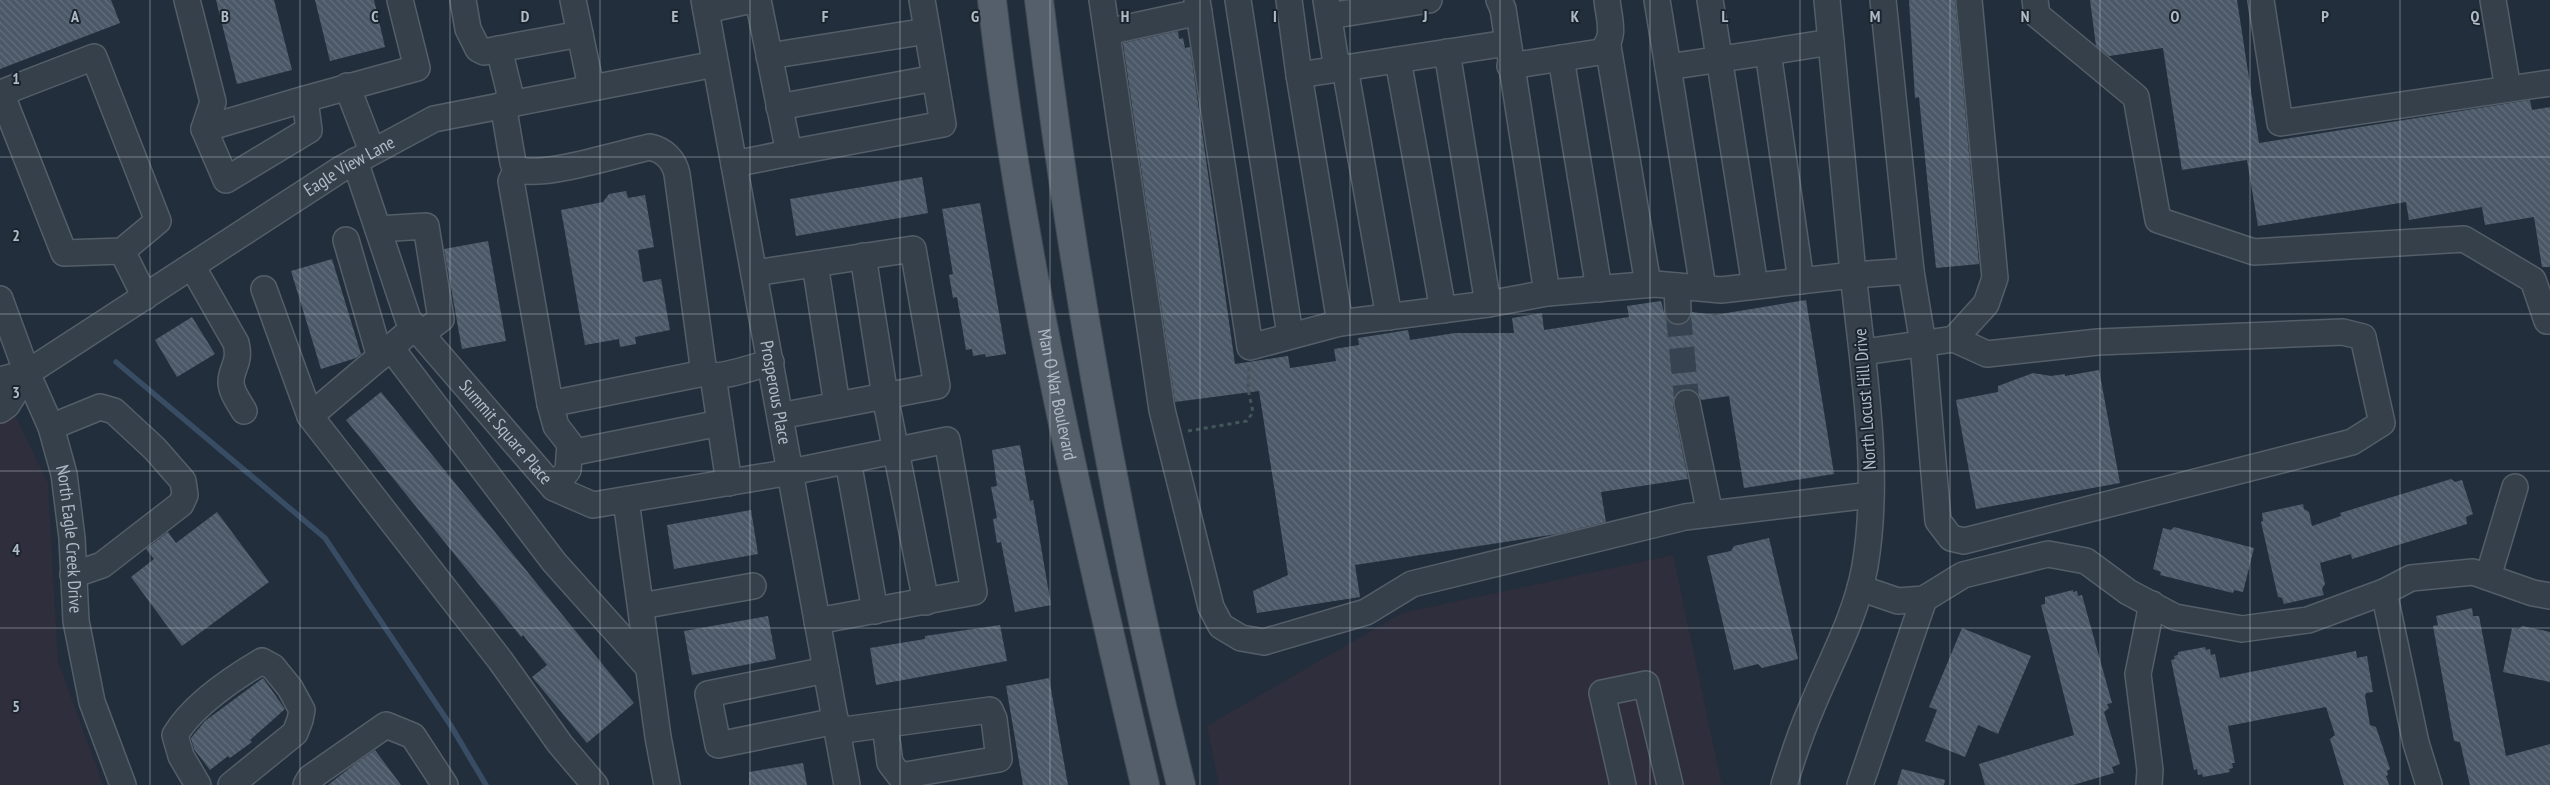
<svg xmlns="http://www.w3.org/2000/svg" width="2550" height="785" viewBox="0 0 2550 785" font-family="'PT Sans Narrow',sans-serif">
<defs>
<pattern id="building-back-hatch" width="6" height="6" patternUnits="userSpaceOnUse" patternTransform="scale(1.25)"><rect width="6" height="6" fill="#4b5867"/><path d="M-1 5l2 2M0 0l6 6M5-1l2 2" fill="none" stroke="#636e7b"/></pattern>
</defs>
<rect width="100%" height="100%" fill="#222e3b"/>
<path fill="#2f2e3c" d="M0,384L48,483L58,661L103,785H0Z
M1673,555L1722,785H1219L1207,726L1402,613Z"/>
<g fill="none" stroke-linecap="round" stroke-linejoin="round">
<path stroke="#384d64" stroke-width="5.5" d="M116,362L325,538L451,726L486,785"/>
</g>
<path fill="url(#building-back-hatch)" d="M0,0H111L120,23L0,69Z
M216,0H274L292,70L237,84Z
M315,0H374L385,47L330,61Z
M1909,0H1955L1979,264L1936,268L1919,97L1915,98Z
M2090,0H2237L2259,143L2530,100L2532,110L2550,107V267H2542L2534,217L2485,225L2482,207L2409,220L2406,202L2258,226L2247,160L2182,170L2163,48L2109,56L2096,46Z
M1178,31L1179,39L1183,38L1185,48L1190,47L1235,364L1288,356L1290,368L1336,361L1334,349L1359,345L1358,338L1408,330L1410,340L1455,333H1514L1512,318L1542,313L1544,330L1629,317L1627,306L1661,301L1666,319L1678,325L1686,323L1692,312L1715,315L1806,300L1834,474L1744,488L1729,396L1701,400L1698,394L1692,390L1684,389L1677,393L1673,405L1688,479L1601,492L1606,522L1557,534L1355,565L1360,597L1257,613L1253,591L1288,575L1259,391L1175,402L1125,57L1123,43Z
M922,177L928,213L796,236L790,199Z
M626,191L628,198L645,195L654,247L638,250L643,282L661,279L670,330L635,337L636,344L620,347L619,339L585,345L561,210L603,202L609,194Z
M980,203L1006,354L986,357L985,354L973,356L972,349L966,350L957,297L953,298L949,275L953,274L942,209Z
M488,241L506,341L462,349L444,249Z
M332,259L361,354L356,358L321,369L291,271Z
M192,317L215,354L177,377L155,340Z
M2099,370L2120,483L1976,509L1956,400L1998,392V386L2033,373L2051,376L2065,374V376Z
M381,392L634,703L587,743L532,677L547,665L523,635L521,637L518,633L346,420Z
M1020,445L1030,501L1033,500L1051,605L1015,612L1001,542L997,543L993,519L997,518L991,487L997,486L992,450Z
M2451,479L2455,482L2462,480L2473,514L2466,517L2467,524L2352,559L2351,554L2320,563L2325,584L2322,589L2324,595L2284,604L2282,598L2278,597L2261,522L2263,521L2262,513L2303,504L2304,509L2309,512L2312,526L2341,516L2340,513Z
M751,510L758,554L674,569L667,525Z
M217,512L269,582L182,646L131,577L154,559L146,549L168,532L176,543Z
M2174,527L2254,548L2243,592L2234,590L2233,593L2188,582L2160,575L2161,572L2153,569L2163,528L2171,530Z
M1769,538L1798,659L1762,668L1758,664L1734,670L1707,556L1731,551L1734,546Z
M2073,590V592L2077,591L2078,596L2082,595L2112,703L2107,704L2109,708L2104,712L2120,764L2112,767L2114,773L2073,785H1985L1979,764L2074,735L2041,605L2045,604V597Z
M2472,608L2473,616H2479L2506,756L2550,744V785H2470L2460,742L2454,741L2433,626L2438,625L2436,616Z
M768,616L776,659L692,675L684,631Z
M1000,625L1007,661L876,685L870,648L925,639V636Z
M2522,626L2550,632V682L2503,672L2512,628L2519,629Z
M1962,628L2031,656L1998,734L1978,725L1965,757L1925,741L1937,710L1929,707Z
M2205,647L2206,650L2210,649L2211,655L2215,654L2220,678L2356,651L2357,658L2367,656L2373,692L2366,693L2365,696L2370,725L2376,727L2390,769L2387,771L2388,775L2386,776L2389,785H2344L2330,739L2335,735L2326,707L2228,726L2235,763H2232L2233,768L2229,769L2230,772L2203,777L2202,774L2198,775L2197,769L2194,770L2171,660L2175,659L2174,656L2178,655V652Z
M263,678L285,709L250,740L252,742L230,758L228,756L210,770L194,749L191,738L205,721Z
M1049,678L1068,785H1023L1006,686Z
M375,750L401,785H328L356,763Z
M803,763L807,785H749V772Z
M1902,769L1945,780L1944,785H1897Z"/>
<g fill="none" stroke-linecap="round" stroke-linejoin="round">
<path stroke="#374350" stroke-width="25" stroke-dasharray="25 12" stroke-linecap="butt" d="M1678,311L1687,403"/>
<defs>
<g id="minor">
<path d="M187,0L213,102L204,129L226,180L309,130L305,99L417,68L400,0"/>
<path d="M463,0L468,29L478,49L484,52L499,49"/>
<path d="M573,0L580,34"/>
<path id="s1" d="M704,0L847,785"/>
<path d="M758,0L789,153L943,124L922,0"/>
<path d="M1102,0L1162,410L1211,607L1221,626L1241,638L1264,642L1366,612L1412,584L1685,517L1871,495"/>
<path d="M1197,0L1250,347L1340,323L1488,304L1547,293L1655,284L1721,290L1853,275L1911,271"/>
<path d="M1238,0L1290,335"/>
<path d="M1289,0L1299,75L1507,43"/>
<path d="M1326,0L1337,69"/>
<path d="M1499,0L1503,9L1547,293"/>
<path d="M1657,0L1668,67L1768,52"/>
<path d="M1710,0L1755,286"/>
<path d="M2035,0L2037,15L2136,97L2158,220L2254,252L2464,239L2533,280L2547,321H2550"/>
<path d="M2261,0L2280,123L2550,83"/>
<path d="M2493,0L2508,89"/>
<path d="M706,10L752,0"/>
<path d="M1329,16L1429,0"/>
<path d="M1107,32L1199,12"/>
<path d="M1608,46L1648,284"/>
<path d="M1447,52L1488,304"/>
<path d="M769,56L927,31"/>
<path d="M94,57L158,221L122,251L64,253L1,93Z"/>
<path d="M1561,58L1599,289"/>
<path d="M1398,60L1443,310"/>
<path d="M1510,66L1600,52C1617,39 1609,19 1607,0"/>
<path d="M1668,67L1703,288"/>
<path d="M1345,68L1389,317"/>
<path d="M1299,75L1340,323"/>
<path d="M347,86L372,151"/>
<path d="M512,102L499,49L580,34L591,87"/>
<path d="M503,104L513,163C516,167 519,171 525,171C555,174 618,154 650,147C664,150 674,160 677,174L704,373C717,381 756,366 771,362"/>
<path d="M779,107L935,78"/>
<path d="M204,129L305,99"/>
<path id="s2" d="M355,161L408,319L554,488L593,505L791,472L947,440L974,592L817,621"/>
<path d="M734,164L789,153"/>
<path d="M517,168L511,181L550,404L556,426L570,444L568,470L554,488"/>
<path d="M378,229L426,226L441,319L421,334"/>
<path d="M346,240L380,357"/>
<path d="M122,251L145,297"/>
<path d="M863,256L885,396L926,602"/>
<path d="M815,264L837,405"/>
<path d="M192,266L236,343C241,363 231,368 231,382C231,392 239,402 244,411"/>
<path d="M755,273L913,249L937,386L780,416"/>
<path d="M1801,281L1768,52L1831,42"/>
<path d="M1677,286L1678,311"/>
<path d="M264,289L310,416"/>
<path id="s3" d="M0,299L27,373L51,427L64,474L72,538L76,621L92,702L123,785"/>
<path d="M415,327L310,416L500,660L560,744L595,785"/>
<path d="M1954,339L1986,304L1995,278L1969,0"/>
<path d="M391,348L554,562L648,667"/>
<path d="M1864,352L1954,339L1987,354L2098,342L2343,332L2363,337L2382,423L2352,442L1964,541L1951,538L1938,521L1923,344L1911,271L1883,0"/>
<path d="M713,376L729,483"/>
<path id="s4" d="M0,380L27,373L341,169L434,119L715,64"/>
<path d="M1687,403L1710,514"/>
<path d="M550,404L704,373"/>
<path d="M0,410L7,405L27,373"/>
<path d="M51,427L100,407L114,411L155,449L183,481L185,495L181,504L102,565L73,575"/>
<path d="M570,453L720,423"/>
<path d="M848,461L875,611"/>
<path d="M626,500L658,737L667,785"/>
<path d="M2488,577L2515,487"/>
<path d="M1860,588L1898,601L1924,599L1963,575L2048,554L2086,561L2128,592L2175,617L2242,629L2308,620L2384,592L2411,578L2473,572L2533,593L2550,596"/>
<path d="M2384,592L2416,743L2429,785"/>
<path d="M641,606L753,586"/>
<path d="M826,670L708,694L718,745L836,721"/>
<path d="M837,731L990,710L994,719L999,759L900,776L890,763L885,725"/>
<path d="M198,785L181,756L175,735C192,706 233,678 262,661L273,667L290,688L302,710L300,720L295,733L231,785"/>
<path d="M306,785L310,778L386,725L413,736L445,785"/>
<path d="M1623,785L1602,693L1646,684L1670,785"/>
<path d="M1784,785C1792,759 1800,734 1811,709C1830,662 1856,617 1865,566C1881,471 1863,368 1853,273C1844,182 1836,91 1827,0"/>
<path d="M1860,785L1924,599"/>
<path d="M2149,785L2150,770L2138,674L2152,604"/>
</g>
<g id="major">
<path id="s5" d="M992,0C1022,265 1084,526 1145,785"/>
<path d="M1039,0C1071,264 1117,527 1181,785"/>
</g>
</defs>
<use href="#minor" stroke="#545e69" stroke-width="28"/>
<use href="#major" stroke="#3f4954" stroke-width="30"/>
<path stroke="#425759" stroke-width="3" stroke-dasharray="4 4" stroke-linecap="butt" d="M1188,431L1247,421L1253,412L1248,389L1249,367"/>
<use href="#minor" stroke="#36404b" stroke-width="25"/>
<use href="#major" stroke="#545f6b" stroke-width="28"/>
</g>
<path fill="none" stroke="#b1bbc7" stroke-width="1" stroke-opacity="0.55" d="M150,0V785M300,0V785M450,0V785M600,0V785M750,0V785M900,0V785M1050,0V785M1200,0V785M1350,0V785M1500,0V785M1650,0V785M1800,0V785M1950,0V785M2100,0V785M2250,0V785M2400,0V785M0,157H2550M0,314H2550M0,471H2550M0,628H2550"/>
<g text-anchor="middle" stroke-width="4" stroke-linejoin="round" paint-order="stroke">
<g font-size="18" fill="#b1bbc7" stroke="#1b2530">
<text dy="6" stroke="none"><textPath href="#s4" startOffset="411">Eagle View Lane</textPath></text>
<text dy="6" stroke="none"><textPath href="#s1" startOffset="399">Prosperous Place</textPath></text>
<text dy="6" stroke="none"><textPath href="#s5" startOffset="400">Man O War Boulevard</textPath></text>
<text transform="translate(1865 399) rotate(-94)" y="6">North Locust Hill Drive</text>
<text dy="6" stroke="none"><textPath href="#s2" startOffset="316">Summit Square Place</textPath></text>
<text dy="6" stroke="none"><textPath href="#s3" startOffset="252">North Eagle Creek Drive</textPath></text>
</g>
</g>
<g font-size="16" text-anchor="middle" font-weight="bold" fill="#b1bbc7" stroke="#1b2530" stroke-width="4" stroke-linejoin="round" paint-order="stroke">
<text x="75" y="22">A</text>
<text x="225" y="22">B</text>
<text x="375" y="22">C</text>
<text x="525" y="22">D</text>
<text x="675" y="22">E</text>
<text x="825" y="22">F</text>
<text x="975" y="22">G</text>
<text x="1125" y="22">H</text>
<text x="1275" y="22">I</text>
<text x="1425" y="22">J</text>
<text x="1575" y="22">K</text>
<text x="1725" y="22">L</text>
<text x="1875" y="22">M</text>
<text x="2025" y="22">N</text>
<text x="2175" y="22">O</text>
<text x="2325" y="22">P</text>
<text x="2475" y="22">Q</text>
<text x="16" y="84">1</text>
<text x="16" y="241">2</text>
<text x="16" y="398">3</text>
<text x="16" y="555">4</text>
<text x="16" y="712">5</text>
</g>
</svg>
